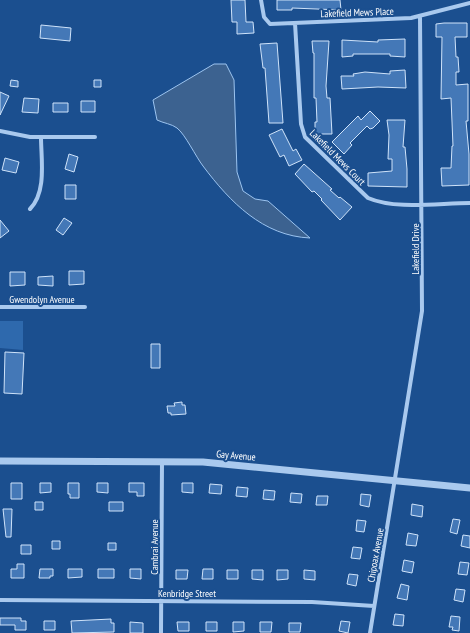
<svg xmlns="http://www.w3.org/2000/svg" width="470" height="633" viewBox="0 0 470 633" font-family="'PT Sans Narrow',sans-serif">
<rect width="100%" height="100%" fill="#1b4f8f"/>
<path fill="#2e69ad" d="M0,321H23V350L0,348Z"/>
<path fill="#3c6290" stroke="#9cc4f0" d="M214,64H226L234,80L237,172L243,191L255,199L268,201L310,238C263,236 230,202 203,166C196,157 185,134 177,128C172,124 163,123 157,120L153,100Z"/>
<path fill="#4478b7" stroke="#cfe3fa" d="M231,0H245L246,22H253L254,33L237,34V22H232Z
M277,0H340L341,10L292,8V10H277Z
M444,23H467V37H455L456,57H458L459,72H456V85L468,84V121H466L469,154V185L442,186L441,168H451L452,146H453L451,98L441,99L442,37H436V24Z
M41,25L71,28L70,41L40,38Z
M405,39V57L390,56V54H353V56L342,57V40L378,42V40Z
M312,41H329L326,86L327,98H330L332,134H315V122H317L316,98H314V53H313Z
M277,43L283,123H269L265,68H263L260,44Z
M405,70L406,88L378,87L342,89L341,76H354L353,74L365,72L390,74V71Z
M11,80L18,81V87L10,86Z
M94,80H101V87H94Z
M0,92L9,96L0,115Z
M24,98L39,99L38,113L22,112Z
M81,101H95V112H81Z
M53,103H68V112H53Z
M370,111L380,121L373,128L370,129L367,126L350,143L352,145L344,154L332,142L358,116L361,120Z
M387,120H405L403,147H405L407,169V187L368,186V173L392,171V159H388L389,135Z
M282,129L293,151L296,149L302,160L289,166L284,155L280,157L269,135Z
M69,154L78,157L74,172L65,169Z
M5,158L19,162L16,173L2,170Z
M304,164L332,189L330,190L339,198L340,197L352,207L340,220L321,200L322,199L314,191L312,192L295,174Z
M65,185H76V199H65Z
M64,218L72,223L63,235L56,230Z
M0,220L9,231L0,238Z
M69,271H84V284L69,285Z
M10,272H25V285L10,286Z
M53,276V286L38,285V277Z
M151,344H160V368H151Z
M5,352L24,353L22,394L4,393Z
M182,402V405H185L186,414L171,415V413H168L167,406H175L174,403Z
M11,483H22V499H11Z
M40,483H51V492L40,493Z
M68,483H79V498H70V494H68Z
M97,483H108V493L97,492Z
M129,483H144V496H137V492H129Z
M182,483H193V493L182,492Z
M210,484L222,485L221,494L209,493Z
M237,487L248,488L247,497L236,496Z
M264,490L275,491L274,500L263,499Z
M291,493L302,494L301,503L290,502Z
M361,494L371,495L369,507L360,505Z
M317,496H328L327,505H316Z
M35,502H43V510H35Z
M109,502H123V511H109Z
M412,504L423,506L422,517L411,515Z
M3,509H12L11,537H6Z
M453,519L460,520L457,534L450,532Z
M357,520L366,521L364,532L356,531Z
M408,533L418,535L416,546L406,545Z
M463,535L470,536V548L461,546Z
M52,541H60V549H52Z
M108,543H116V550H108Z
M21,545H31V554H21Z
M353,547L362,548L360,559L351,558Z
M404,560L414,562L412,573L402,571Z
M460,562L469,563L467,575L458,574Z
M17,564H24V578H11V569H17Z
M40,569H53V576H50V578H39Z
M68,569H82V577L68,578Z
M98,569H114V578H98Z
M130,569H141V579L130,578Z
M203,569H213V579H202Z
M176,570H188L187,579H176Z
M227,570H238V579H227Z
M252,570H263V580L252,579Z
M277,570H288V579L277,580Z
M304,570L315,571V580L304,579Z
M349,574L358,575L356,586L347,584Z
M401,584L409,586L407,600L397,598Z
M456,589L465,590L463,602L454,600Z
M395,614L404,615L403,626L393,625Z
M451,616L460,617L459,631L452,630L453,627H449Z
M0,618H21V621H26V630H15V625H0Z
M111,619V623H114V632L72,633L71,621Z
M44,621H55V630H44Z
M341,621L350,622L348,633L339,631Z
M130,622L143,623V633H130Z
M177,622H189V631H178Z
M206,622H217V631H206Z
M233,622H244V631L233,632Z
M260,622H272L271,632H260Z
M289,623H301L300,632H289Z"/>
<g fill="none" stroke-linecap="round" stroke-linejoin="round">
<path stroke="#a9c9ee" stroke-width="4" d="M261,0L264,17L270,24L411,18L470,3
M295,23L301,124L305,137L368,198C396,210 439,203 470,203
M0,131L30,137H95
M30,209C47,192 41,159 41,137
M0,307H85
M0,600L312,602L374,606
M161,633L162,461
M370,633L422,311L420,16"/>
<path stroke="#a9c9ee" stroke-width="7" d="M0,461L203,462L470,488"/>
</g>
<g text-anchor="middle" stroke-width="4" stroke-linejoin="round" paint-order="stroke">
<g font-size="10" fill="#fff" stroke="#1b4f8f">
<text transform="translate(357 12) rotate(-2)" y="4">Lakefield Mews Place</text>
<text transform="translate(338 157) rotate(45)" y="4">Lakefield Mews Court</text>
<text transform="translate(415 249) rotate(-90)" y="4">Lakefield Drive</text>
<text x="42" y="303">Gwendolyn Avenue</text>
<text transform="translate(236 455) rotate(5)" y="4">Gay Avenue</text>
<text transform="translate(154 547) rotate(-90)" y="4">Cambrai Avenue</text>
<text transform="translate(375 555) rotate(-80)" y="4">Chipoax Avenue</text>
<text x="187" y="597">Kenbridge Street</text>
</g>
</g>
</svg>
